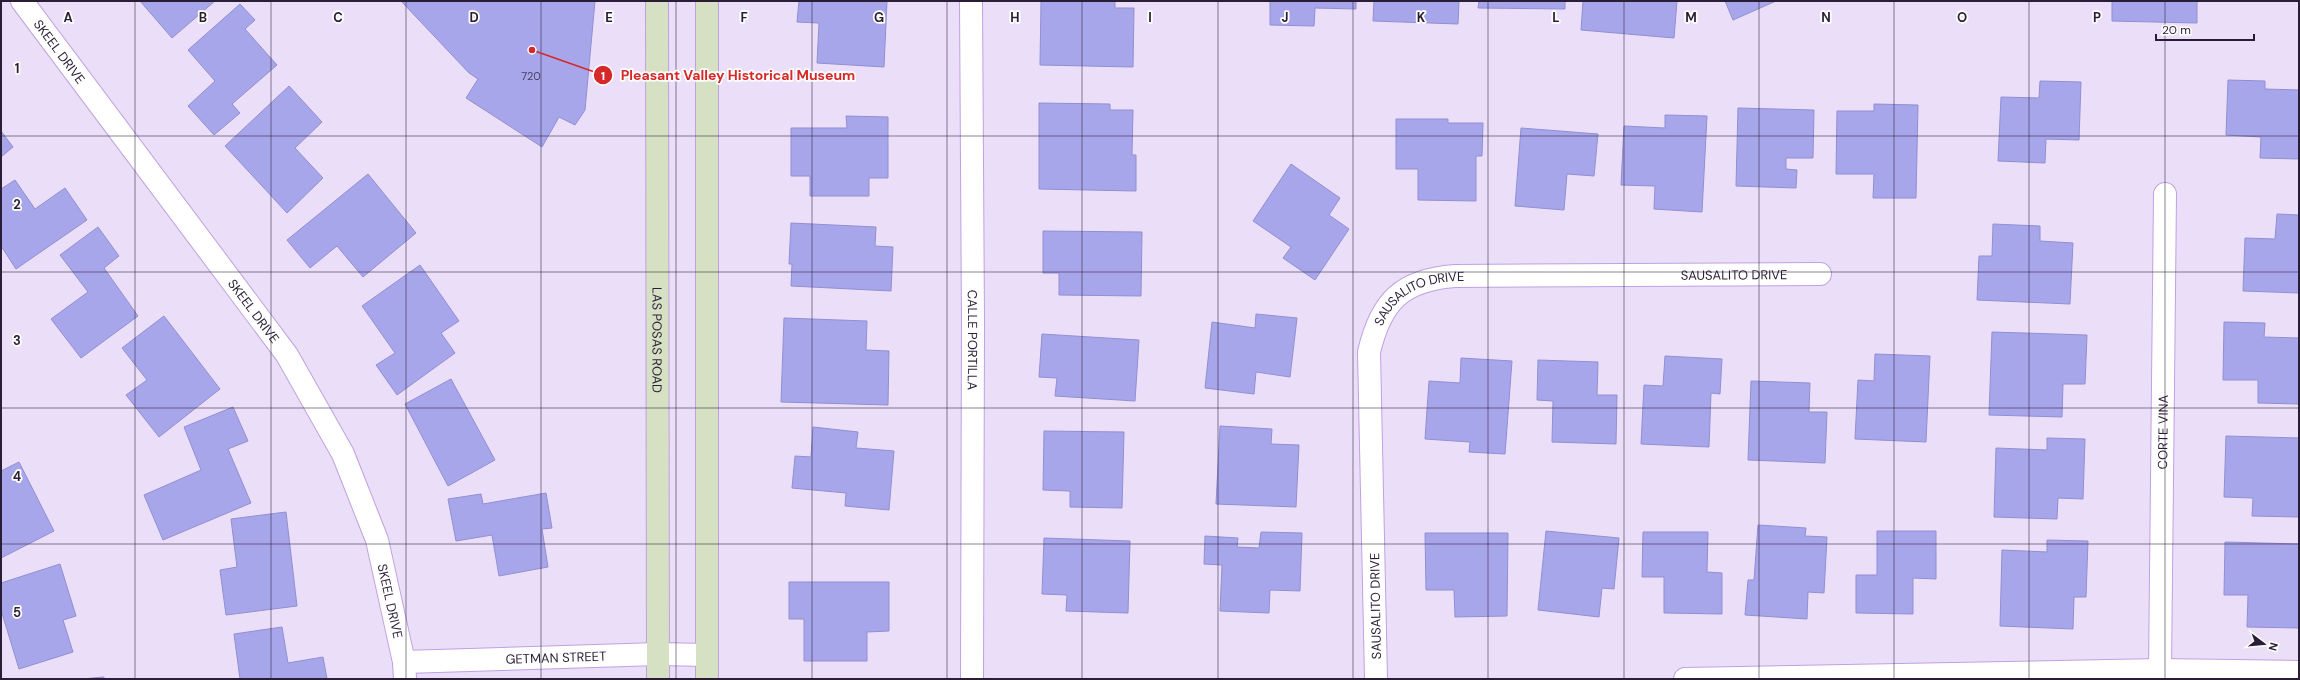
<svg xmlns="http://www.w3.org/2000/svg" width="2300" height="680" viewBox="0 0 2300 680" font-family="'DM Sans',sans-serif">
<rect width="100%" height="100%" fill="#eadef9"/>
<path fill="#a8a6ea" stroke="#928fd2" d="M140,1H215L172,38Z
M401,1H595L585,110L575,125L559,117L542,147L466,98L478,79L469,73Z
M799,1H887L884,67L817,63L819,23L797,22Z
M1041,1H1115V8H1134L1133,67L1040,65Z
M1270,1H1356V9L1315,8L1314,26L1270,25Z
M1374,1H1459L1458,24L1373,21Z
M1479,1H1565V9L1478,8Z
M1583,1H1677L1674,38L1581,30Z
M1725,1H1776L1733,20Z
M2112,1H2197V23L2112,21Z
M240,4L255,20L245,29L277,65L232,104L240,113L214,135L188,106L215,81L188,50Z
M2228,80L2265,81V89L2299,90V159L2260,158L2261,137L2226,135Z
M2040,81L2081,82L2079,140L2046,139L2045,163L1998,161L2001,97L2039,98Z
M289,86L322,122L295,148L323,178L287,213L225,146Z
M1039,103L1110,104V110H1133L1132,155H1136V191L1039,189Z
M1874,104L1918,105L1916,198H1873L1874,174H1836L1837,111H1874Z
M1738,108L1814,110L1813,158H1786V169L1797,170L1796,188L1736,186Z
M1665,115L1707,116L1702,212L1654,209L1655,186L1621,185L1624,126L1665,128Z
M846,116L888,117V178H869V196H810V176H791V128H847Z
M1396,119H1448V123H1483L1482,156H1476V201L1418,200V169H1396Z
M1521,128L1598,134L1594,176L1567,174L1564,210L1515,206Z
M1,131L13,147L1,157Z
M1291,164L1340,198L1329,215L1349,229L1315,280L1283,258L1291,247L1253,221Z
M368,174L416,233L363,277L337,246L310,268L287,240Z
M15,180L35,209L65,188L87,220L16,269L1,246V189Z
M2277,214L2299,215V293L2243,291L2245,238L2275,239Z
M791,223L876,227L875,246L893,247L891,291L791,286L792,264H789Z
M1993,224L2040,226V241L2073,243L2070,304L1977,300L1979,256H1992Z
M98,227L119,256L104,268L138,316L81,358L51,319L88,292L60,255Z
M1043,231L1142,232L1141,296L1059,295V273H1043Z
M420,265L459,321L441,333L455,353L397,395L376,365L395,353L362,306Z
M1256,314L1297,318L1290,377L1256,372L1254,394L1205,388L1212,322L1255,328Z
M164,316L220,389L159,437L126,395L147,380L122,348Z
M784,318L867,321L866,350L889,351L888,405L781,402Z
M2224,322L2265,323L2264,337L2299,338V404L2258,403V380H2223Z
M1992,332L2087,335L2085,384H2063L2062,417L1989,415Z
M1042,334L1139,340L1135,401L1055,396L1057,378L1039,377Z
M1875,354L1930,356L1926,442L1855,439L1858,380L1874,381Z
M1665,356L1722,359L1720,394L1711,393L1709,447L1641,444L1644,385L1663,386Z
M1461,358L1512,361L1505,454L1469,452L1470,442L1425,439L1429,381L1460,383Z
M1538,360L1598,362L1597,395H1617L1616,444L1552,442L1553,401L1537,400Z
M451,379L495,460L448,486L405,404Z
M1751,381L1810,383L1809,412H1827L1825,463L1748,460Z
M233,407L248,441L228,449L251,503L163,540L144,495L201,470L184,427Z
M1220,426L1272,429L1271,444L1299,445L1296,507L1216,504Z
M813,427L858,432L856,448L894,451L889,510L845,506L846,493L792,488L795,456L811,457Z
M1044,431L1124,432L1122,508L1070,507V491L1043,490Z
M2226,436L2299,438V517L2252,516L2253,498L2224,497Z
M2047,438L2085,439L2083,499L2058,498L2057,519L1994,517L1996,448L2047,450Z
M19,462L54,531L1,558V471Z
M546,493L552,528L542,529L548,567L499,576L492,535L456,541L448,499L481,494L483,504Z
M286,512L297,606L226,615L220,570L237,567L231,519Z
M1758,525L1806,528L1805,536L1827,537L1824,593L1808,592L1807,619L1745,615L1748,580H1754Z
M1546,531L1619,538L1614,589L1602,588L1599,617L1538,610Z
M1877,531H1936V579L1913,578V614L1856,613V575H1877Z
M1261,532L1302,533L1300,591L1270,590L1269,613L1220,611L1222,565L1204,564L1205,536L1238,538L1237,547L1259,548Z
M1643,532H1708L1707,572L1722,573V614L1664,613V577H1642Z
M1425,533H1508L1507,616L1455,617L1454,590H1426Z
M1044,538L1130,541L1128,613L1066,611L1067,595L1042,594Z
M2047,540L2088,541L2086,597H2074L2073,629L2000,626L2002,550L2047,552Z
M2225,542L2299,544V628L2247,627L2248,595H2224Z
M60,564L76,616L63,620L73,652L19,669L1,610V583Z
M789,582H889V631L867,632V661H804V619H789Z
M282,627L288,663L323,657L327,679H240L234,634Z
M104,677V679H82Z"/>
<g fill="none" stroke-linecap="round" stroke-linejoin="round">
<defs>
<g id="minor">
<path id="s1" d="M22,1L287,355L343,454L377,540L404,662L405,679"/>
<path id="s2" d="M971,1L973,323L972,679"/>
<path id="s3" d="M404,662L658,654L707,655"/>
<path id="s4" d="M2160,670L2165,194"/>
<path id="s5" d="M1376,679L1369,352C1381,301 1402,280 1455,276L1820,274"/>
<path d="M1685,679L2160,670L2299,672"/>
</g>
<g id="secondary">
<path id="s6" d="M657,1L658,679"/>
<path d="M707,1V679"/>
</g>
</defs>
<use href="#minor" stroke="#c0a1e2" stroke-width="24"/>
<use href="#secondary" stroke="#c0a1e2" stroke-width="24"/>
<use href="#minor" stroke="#fff" stroke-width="22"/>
<use href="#secondary" stroke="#d6e0c2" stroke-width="22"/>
</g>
<path fill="none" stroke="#2a1e37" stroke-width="1" stroke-opacity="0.55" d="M135,1V679M271,1V679M406,1V679M541,1V679M676,1V679M812,1V679M947,1V679M1082,1V679M1218,1V679M1353,1V679M1488,1V679M1624,1V679M1759,1V679M1894,1V679M2029,1V679M2165,1V679M1,136H2299M1,272H2299M1,408H2299M1,544H2299"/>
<g text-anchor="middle" stroke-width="3.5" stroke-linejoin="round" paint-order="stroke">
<g font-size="11" fill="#4a4064">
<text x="531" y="80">720</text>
</g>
<g font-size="13" fill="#2a1e37" stroke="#fff">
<text dy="5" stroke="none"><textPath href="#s1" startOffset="63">SKEEL DRIVE</textPath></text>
<text dy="5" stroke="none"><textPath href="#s5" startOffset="732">SAUSALITO DRIVE</textPath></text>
<text dy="5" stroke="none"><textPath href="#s5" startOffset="409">SAUSALITO DRIVE</textPath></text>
<text dy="5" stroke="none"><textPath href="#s1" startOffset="387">SKEEL DRIVE</textPath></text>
<text dy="5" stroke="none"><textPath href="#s6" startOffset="339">LAS POSAS ROAD</textPath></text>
<text dy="5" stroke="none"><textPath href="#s2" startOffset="339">CALLE PORTILLA</textPath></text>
<text dy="5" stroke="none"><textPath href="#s4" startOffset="238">CORTE VINA</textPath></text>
<text dy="5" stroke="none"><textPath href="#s1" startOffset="711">SKEEL DRIVE</textPath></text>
<text transform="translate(1375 606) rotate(-91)" y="5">SAUSALITO DRIVE</text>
<text dy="5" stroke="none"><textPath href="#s3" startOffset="152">GETMAN STREET</textPath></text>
</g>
</g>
<g font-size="13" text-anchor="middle" font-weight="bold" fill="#2a1e37" stroke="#fff" stroke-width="3.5" stroke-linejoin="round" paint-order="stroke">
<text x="68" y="22">A</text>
<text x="203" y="22">B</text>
<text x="338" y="22">C</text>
<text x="474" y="22">D</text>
<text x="609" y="22">E</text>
<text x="744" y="22">F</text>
<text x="879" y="22">G</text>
<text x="1015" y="22">H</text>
<text x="1150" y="22">I</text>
<text x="1285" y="22">J</text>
<text x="1421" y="22">K</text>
<text x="1556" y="22">L</text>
<text x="1691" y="22">M</text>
<text x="1826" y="22">N</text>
<text x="1962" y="22">O</text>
<text x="2097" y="22">P</text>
<text x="17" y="73">1</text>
<text x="17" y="209">2</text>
<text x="17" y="345">3</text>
<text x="17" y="481">4</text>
<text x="17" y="617">5</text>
</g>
<path fill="none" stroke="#d62828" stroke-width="1.5" d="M532 50L603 75"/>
<g fill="#d62828" stroke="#fff" stroke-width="1.5">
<circle cx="532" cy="50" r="4"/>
<circle cx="603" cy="75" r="10"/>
</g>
<g font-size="12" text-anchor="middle" font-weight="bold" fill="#fff">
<text x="603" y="80">1</text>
</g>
<g font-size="14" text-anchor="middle" font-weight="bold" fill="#d62828" stroke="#fff" stroke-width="3.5" stroke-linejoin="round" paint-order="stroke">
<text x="738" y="80">Pleasant Valley Historical Museum</text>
</g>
<rect width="2300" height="680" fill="none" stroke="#2a1e37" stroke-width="4"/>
<g transform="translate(2264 644) rotate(106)" stroke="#ffffff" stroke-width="3" paint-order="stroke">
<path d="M0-3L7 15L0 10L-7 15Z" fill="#2a1e37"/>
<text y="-6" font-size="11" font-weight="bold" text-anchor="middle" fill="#2a1e37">N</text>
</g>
<path d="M2156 34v6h98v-6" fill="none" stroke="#2a1e37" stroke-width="2"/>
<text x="2162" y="34" font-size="12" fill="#2a1e37" stroke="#ffffff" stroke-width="3" paint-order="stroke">20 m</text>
</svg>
